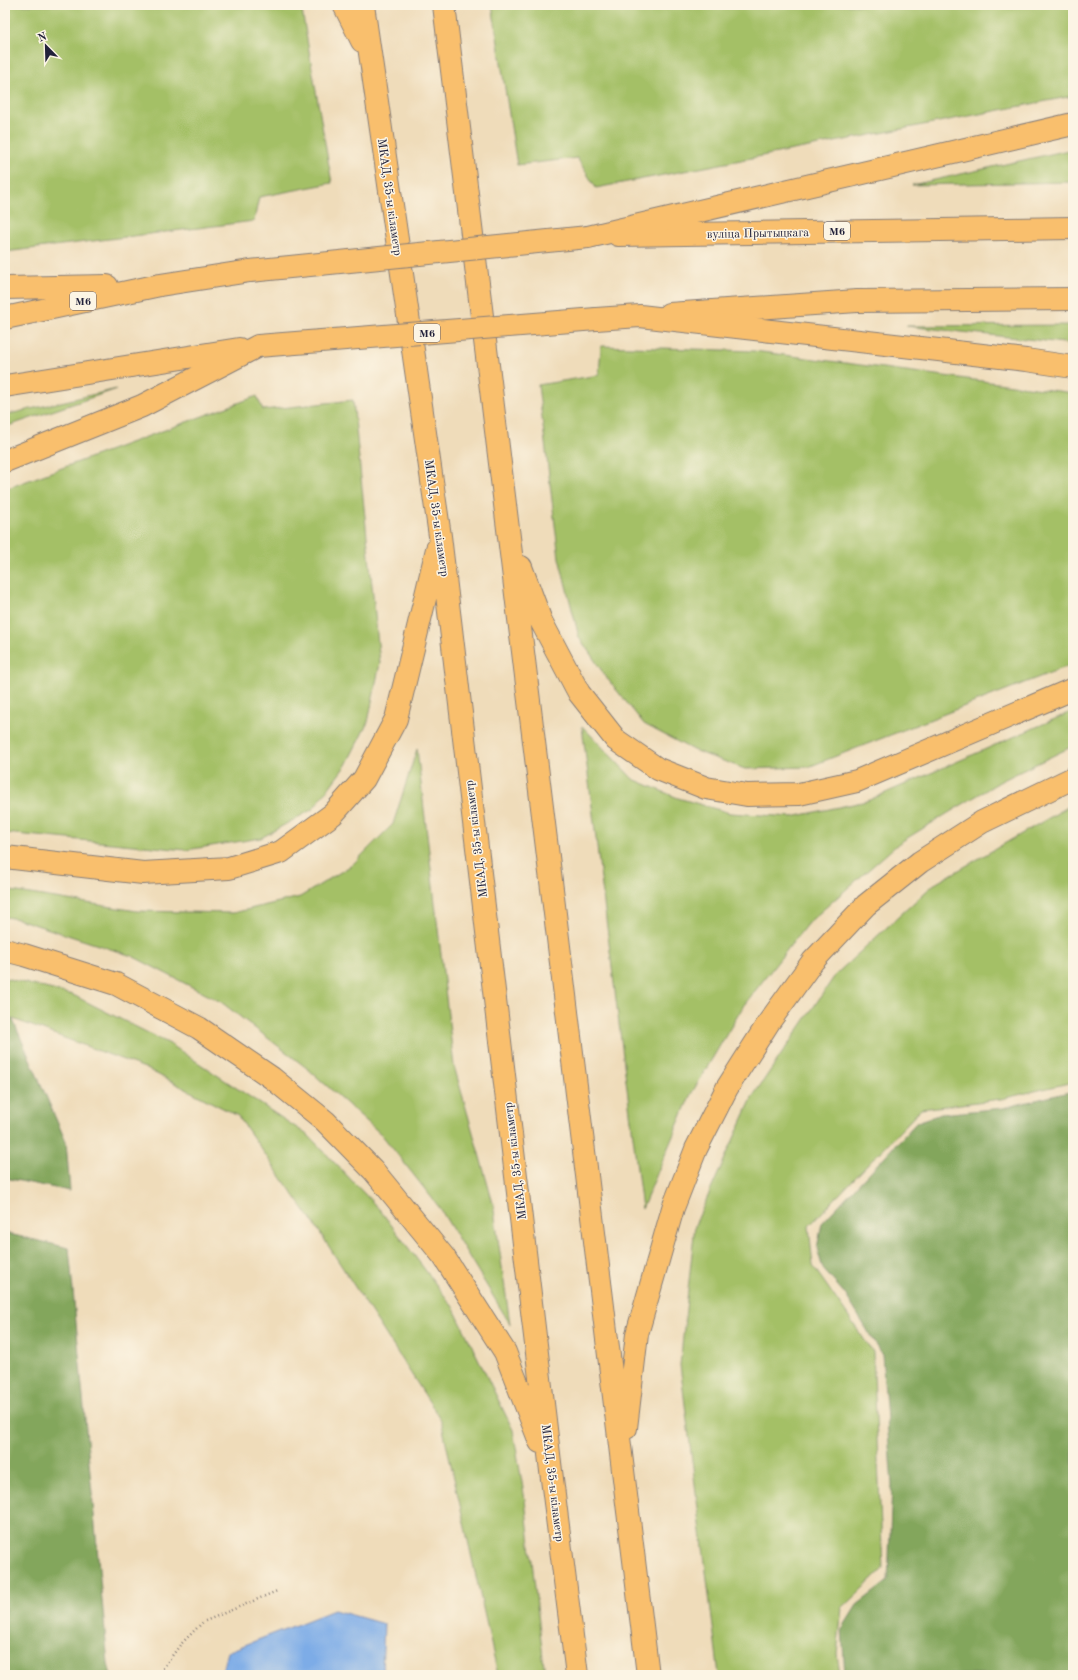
<svg xmlns="http://www.w3.org/2000/svg" width="1078" height="1680" viewBox="0 0 1078 1680" font-family="'Old Standard TT',serif">
<rect width="100%" height="100%" fill="#fcf5e5"/>
<filter id="ink" filterUnits="userSpaceOnUse"><feTurbulence type="fractalNoise" baseFrequency=".025" numOctaves="2"/><feDisplacementMap in="SourceGraphic" scale="8" xChannelSelector="R" yChannelSelector="G"/><feConvolveMatrix kernelMatrix="1 2 1 2 8 2 1 2 1" color-interpolation-filters="sRGB"/></filter>
<filter id="wash" filterUnits="userSpaceOnUse"><feTurbulence type="fractalNoise" baseFrequency=".012" numOctaves="4" result="noise"/><feDisplacementMap in="SourceGraphic" scale="16" xChannelSelector="R" yChannelSelector="G"/><feGaussianBlur stdDeviation="0.9" result="paint"/><feColorMatrix in="noise" values="0 0 0 0 0 0 0 0 0 0 0 0 0 0 0 0 0 1.4 0 .05"/><feComposite in="paint" operator="in"/></filter>
<g filter="url(#wash)">
<rect width="100%" height="100%" fill="#efdcba"/>
<path fill="#a4c066" stroke="#637150" d="M5,5H301L332,183L259,197L254,221L5,252Z
M492,5H1073V96L596,188L577,158L517,165Z
M1073,149V182L912,185Z
M1073,325V344L906,326Z
M601,346L754,351L1073,393V664L808,767L745,769L693,750L644,724L606,677L579,637L559,558L538,385L599,375Z
M117,389L5,427V415Z
M257,396L263,410L353,400L380,663L368,722L346,765L313,809L261,838L186,850L5,833V489Z
M1073,711V746L1001,781L899,843L808,923L744,1005L690,1096L642,1209L582,726L633,779L678,798L730,813L792,817L867,801Z
M417,749L454,1066L493,1203L510,1324L439,1207L382,1135L308,1069L221,1002L132,956L18,919L5,917V890L137,911L233,913L300,897L352,865L393,824Z
M1073,804V1082L1001,1099L921,1109L809,1226L813,1266L873,1352L883,1569L842,1608L837,1654L840,1675H719L680,1365L695,1225L753,1096L836,974L933,885Z
M5,978L73,995L170,1044L309,1136L380,1210L453,1307L513,1430L525,1500L545,1675H498L441,1420L315,1225L238,1116L145,1068L5,1016Z"/>
<path fill="#83a65b" stroke="#52644b" d="M5,1016L13,1020L66,1142L70,1191L5,1178Z
M1073,1091V1675H845L842,1629L857,1605L888,1581L892,1485L882,1354L845,1294L823,1269L817,1248L822,1223L917,1122L941,1114L1003,1108Z
M5,1233L69,1248L108,1664L111,1675H5Z"/>
<path fill="#7dace7" stroke="#506791" d="M334,1610L384,1624L382,1675H221L227,1652Z"/>
</g>
<g filter="url(#ink)">
<g fill="none" stroke-linecap="round" stroke-linejoin="round">
<defs>
<path id="primary" d="M618,235L1073,228
M669,314L857,301L1073,299"/>
<path id="highway" d="M344,5L362,41
M363,5L440,536L551,1471L577,1675
M444,5L648,1675
M588,237L1073,124
M5,288L107,286
M5,318L160,285L250,271
M596,319L640,316L1026,360L1073,367
M5,386L239,349
M5,461L142,406L258,346
M521,567L541,621L579,693L616,740L658,769L706,788L747,795L799,794L857,781L1073,689
M5,857L143,873L229,868L281,852L333,814L364,779L396,719L437,549
M5,950L24,955L116,984L199,1028L272,1078L325,1121L373,1170L444,1257L505,1352L540,1442
M626,1428L637,1334L673,1208L696,1149L727,1088L769,1022L813,961L866,905L920,862L982,822L1073,778"/>
</defs>
<use href="#primary" stroke="#887f7a" stroke-width="24"/>
<use href="#highway" stroke="#887f7a" stroke-width="24"/>
<path stroke="#887f7a" stroke-width="2.5" stroke-dasharray="1 3" stroke-linecap="butt" d="M158,1675L180,1645L203,1622L277,1591"/>
<use href="#primary" stroke="#f9bf6d" stroke-width="22"/>
<use href="#highway" stroke="#f9bf6d" stroke-width="22"/>
<defs>
<path id="highway-bridge" d="M250,271L588,237
M258,346L596,319"/>
</defs>
<use href="#highway-bridge" stroke="#887f7a" stroke-width="24" stroke-linecap="butt"/>
<use href="#highway-bridge" stroke="#f9bf6d" stroke-width="22"/>
</g>
</g>
<g text-anchor="middle" stroke-width="3" stroke-linejoin="round" paint-order="stroke">
<g fill="#fcf5e5" stroke="#63616e" stroke-width="1">
<rect x="824" y="222" width="26" height="18" rx="3"/>
<rect x="70" y="292" width="26" height="18" rx="3"/>
<rect x="414" y="324" width="26" height="18" rx="3"/>
</g>
<g font-size="11" font-weight="bold" fill="#22223b">
<text x="837" y="235">М6</text>
<text x="83" y="305">М6</text>
<text x="427" y="337">М6</text>
</g>
<g font-size="12" fill="#22223b" stroke="#fcf5e5">
<text transform="translate(390 197) rotate(82)" y="4">МКАД, 35-ы кіламетр</text>
<text transform="translate(758 233) rotate(-1)" y="4">вуліца Прытыцкага</text>
<text transform="translate(437 518) rotate(82)" y="4">МКАД, 35-ы кіламетр</text>
<text transform="translate(476 839) rotate(-97)" y="4">МКАД, 35-ы кіламетр</text>
<text transform="translate(515 1161) rotate(-97)" y="4">МКАД, 35-ы кіламетр</text>
<text transform="translate(553 1483) rotate(83)" y="4">МКАД, 35-ы кіламетр</text>
</g>
</g>
<rect width="1078" height="1680" fill="none" stroke="#fcf5e5" stroke-width="20"/>
<g transform="translate(46 46) rotate(337)" stroke="#fcf5e5" stroke-width="3" paint-order="stroke">
<path d="M0-3L7 15L0 10L-7 15Z" fill="#22223b"/>
<text y="-6" font-size="11" font-weight="bold" text-anchor="middle" fill="#22223b">N</text>
</g>
</svg>
